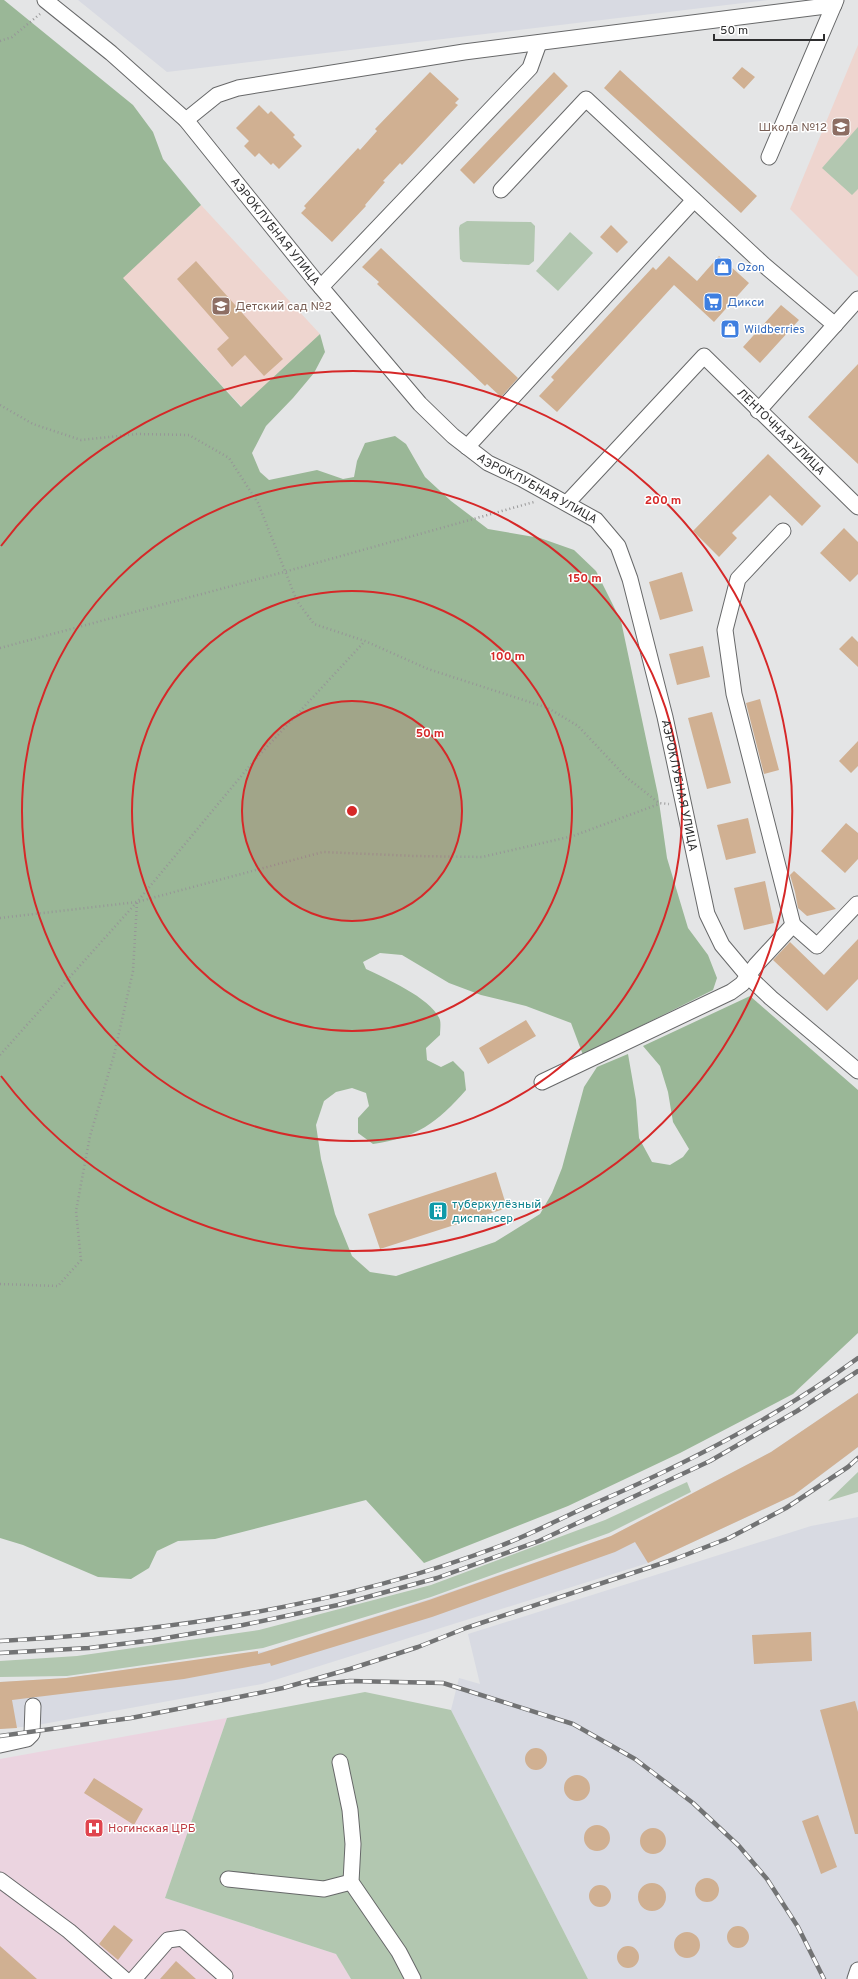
<svg xmlns="http://www.w3.org/2000/svg" width="858" height="1979" viewBox="0 0 858 1979" font-family="Overpass,sans-serif">
<rect width="100%" height="100%" fill="#e4e5e6"/>
<path fill="#d8dae2" d="M78,0H768L167,72Z
M858,1393V1447L794,1495L648,1563L262,1684L32,1726L0,1729V1682L66,1678L267,1651L429,1599L611,1536L771,1452Z
M858,1517V1979H588L451,1710L459,1678L480,1684L468,1634L811,1526Z"/>
<path fill="#eed5cf" d="M858,45V277L790,209Z
M201,205L320,334L242,407L122,278Z"/>
<path fill="#ebd4e0" d="M227,1718L165,1898L336,1954L351,1979H0V1759Z"/>
<path fill="#b2c7b0" d="M858,127V189L852,195L822,168Z
M467,221L531,222L535,226L534,261L529,265L463,262L460,259L459,228L460,225Z
M570,232L593,253L558,291L536,271Z
M858,1472V1492L828,1501Z
M687,1482L691,1492L609,1533L431,1597L263,1648L67,1676L0,1677V1661L77,1656L259,1630L431,1585L605,1520Z
M365,1692L451,1710L588,1979H351L336,1954L165,1898L227,1718Z"/>
<path fill="#9ab797" d="M0,0H4L133,105L153,132L163,159L201,205L123,278L241,407L320,334L325,352L314,373L293,398L266,426L252,453L260,472L269,480L317,470L343,479L354,477L357,461L365,443L395,436L406,444L425,477L451,501L488,529L540,538L574,550L596,571L621,621L658,795L667,858L688,928L708,955L717,978L713,990L583,1055L571,1023L526,1006L481,995L449,983L402,955L380,953L363,962L366,969C385,978 433,999 440,1020C441,1024 440,1031 440,1035L426,1048L427,1060L441,1067L453,1061L464,1072L466,1090C437,1123 416,1138 373,1144L358,1133V1118L369,1106L366,1093L352,1088L336,1092L324,1101L316,1125L321,1159L335,1214L352,1256L370,1272L396,1276L495,1242L540,1214L552,1193L562,1168L584,1087L597,1067L628,1054L636,1100L639,1138L652,1162L670,1165L683,1157L689,1149L673,1122L668,1092L660,1066L643,1046L750,996L858,1090V1333L793,1394L680,1453L568,1506L424,1563L366,1500L215,1539L178,1541L157,1551L149,1568L131,1579L98,1577L23,1545L0,1538Z"/>
<path fill="#d0b092" d="M742,67L755,77L744,89L732,78Z
M620,70L757,196L741,213L604,88Z
M430,72L459,99L455,103L458,105L402,165L400,163L383,181L385,182L365,205L366,206L332,242L301,213L306,208L304,206L358,148L360,150L377,131L375,129Z
M554,72L568,86L474,184L460,170Z
M259,105L268,114L271,111L295,135L293,137L302,146L279,169L273,163L271,165L259,153L255,157L244,146L249,141L236,128Z
M611,225L628,242L617,253L600,237Z
M381,248L518,378L501,397L487,384L485,386L377,284L379,282L362,267Z
M669,256L697,281L719,256L749,283L714,322L674,285L557,412L539,396L554,380L551,377L653,267L656,270Z
M196,261L283,359L264,376L245,355L232,367L217,349L229,338L177,279Z
M781,305L799,320L760,363L743,347Z
M858,364V464L808,417Z
M768,454L821,506L802,526L770,495L732,533L737,538L719,557L693,531Z
M844,528L858,542V574L850,582L820,553Z
M682,572L693,611L660,620L649,582Z
M852,636L858,642V667L839,649Z
M703,646L710,677L677,685L669,654Z
M760,699L779,770L764,774L746,703Z
M712,712L731,783L707,789L688,718Z
M858,741V766L851,773L839,761Z
M748,818L756,853L726,860L717,825Z
M846,823L858,833V859L845,873L821,851Z
M794,871L836,909L807,916L798,908L795,892L790,875Z
M765,881L774,923L744,930L734,888Z
M858,939V979L827,1011L773,960L790,942L824,975Z
M526,1020L536,1036L488,1064L479,1048Z
M496,1172L507,1208L380,1249L368,1214Z
M858,1393V1447L794,1495L648,1563L635,1542L615,1552L432,1617L271,1666L270,1663L184,1679L12,1700L17,1728L0,1729V1682L66,1678L258,1651V1654L429,1600L611,1536L771,1452Z
M811,1632L812,1661L754,1664L752,1635Z
M855,1701L858,1712V1834H855L820,1710Z
M525 1759a11 11 0 1 1 22 0a11 11 0 1 1-22 0Z
M564 1788a13 13 0 1 1 26 0a13 13 0 1 1-26 0Z
M94,1778L143,1809L134,1825L84,1793Z
M818,1815L837,1867L821,1874L802,1821Z
M584 1838a13 13 0 1 1 26 0a13 13 0 1 1-26 0Z
M640 1841a13 13 0 1 1 26 0a13 13 0 1 1-26 0Z
M695 1890a12 12 0 1 1 24 0a12 12 0 1 1-24 0Z
M638 1897a14 14 0 1 1 28 0a14 14 0 1 1-28 0Z
M589 1896a11 11 0 1 1 22 0a11 11 0 1 1-22 0Z
M114,1925L133,1940L118,1960L99,1944Z
M727 1937a11 11 0 1 1 22 0a11 11 0 1 1-22 0Z
M674 1945a13 13 0 1 1 26 0a13 13 0 1 1-26 0Z
M617 1957a11 11 0 1 1 22 0a11 11 0 1 1-22 0Z
M0,1946L37,1979H0Z
M176,1961L196,1979H160Z"/>
<g fill="none" stroke-linecap="round" stroke-linejoin="round">
<defs>
<g id="minor">
<path id="s1" d="M45,0L111,53L186,120L314,279L420,404L453,436L488,463L522,479L596,520L618,546L630,579L665,717L707,914L722,945L748,976L771,998L858,1071"/>
<path d="M186,120L217,95L238,88L464,52L834,5"/>
<path d="M769,157L836,0"/>
<path d="M501,190L586,99L764,265L835,325"/>
<path d="M321,287L530,68L539,43"/>
<path d="M758,411L858,299"/>
<path d="M467,447L694,200"/>
<path id="s2" d="M567,503L704,356L858,507"/>
<path d="M783,531L738,579L725,630L734,694L793,925"/>
<path d="M542,1082L731,992L742,984L756,965L793,925L817,946L857,904"/>
<path d="M0,1745L27,1739L32,1734L33,1706"/>
<path d="M340,1762L350,1810L353,1844L351,1882L399,1952L413,1979"/>
<path d="M228,1879L324,1889L351,1882"/>
<path d="M0,1880L69,1931L124,1979"/>
<path d="M134,1979L168,1940L182,1938L225,1976"/>
<path d="M855,1979L858,1970"/>
</g>
</defs>
<use href="#minor" stroke="#676869" stroke-width="17"/>
<path stroke="#969697" stroke-width="2.5" stroke-dasharray="1 3" stroke-linecap="butt" d="M0,41L12,37L40,14
M0,405L33,424L81,440L137,434L189,435L229,458L258,503L297,601L314,624L365,641L428,669L548,708L578,726L626,777L659,803L669,804
M0,648L284,572L534,502
M0,918L137,902L323,852L415,856L482,857L573,836L659,804
M0,1055L137,902L252,763L365,641
M0,1284L58,1286L81,1260L76,1211L90,1136L114,1055L133,971L137,902"/>
<use href="#minor" stroke="#fff" stroke-width="15"/>
<defs>
<path id="rail" d="M0,1641C169,1632 341,1606 500,1546C532,1534 561,1518 593,1504C686,1464 776,1418 858,1358
M0,1653L89,1648L154,1640L243,1625L338,1605L437,1578L539,1541L710,1461L797,1411L858,1371
M309,1685L350,1681L443,1683L573,1724L635,1759L693,1803L739,1846L767,1879L798,1927L824,1979
M0,1736L131,1718L239,1697L283,1688L350,1669L418,1647L466,1628L675,1559L729,1538L786,1508L848,1467L858,1458"/>
</defs>
<use href="#rail" stroke="#727374" stroke-width="4.5"/>
<use href="#rail" stroke="#fff" stroke-width="3" stroke-dasharray="9" stroke-linecap="butt"/>
</g>
<circle cx="352" cy="811" r="110" fill="#d62828" fill-opacity=".12"/>
<g fill="none" stroke="#d62828" stroke-width="2">
<circle cx="352" cy="811" r="110"/>
<circle cx="352" cy="811" r="220"/>
<circle cx="352" cy="811" r="330"/>
<path d="M1 546A440 440 0 1 1 1 1076"/>
</g>
<defs>
<symbol id="school-square" viewBox="-11 -11 22 22"><rect x="-9" y="-9" width="18" height="18" rx="4" fill="#8d6e63" stroke="#fff"/><path d="M0-5L7-2L0 1L-7-2ZM-4 1L0 2.5L4 1V4Q0 6-4 4Z" fill="#fff"/></symbol>
<symbol id="shop-square" viewBox="-11 -11 22 22"><rect x="-9" y="-9" width="18" height="18" rx="4" fill="#3f7fe0" stroke="#fff"/><path d="M-5-2.5h2.3a2.7 3.5 0 0 1 5.4 0H5L5.5 6h-11ZM-1.5-2.5h3a1.5 2.3 0 0 0-3 0Z" fill="#fff"/></symbol>
<symbol id="supermarket-square" viewBox="-11 -11 22 22"><rect x="-9" y="-9" width="18" height="18" rx="4" fill="#3f7fe0" stroke="#fff"/><path d="M-6-5.5h2.5l.6 2H6L4.5 2H-2.5L-4.4-4H-6ZM-1.5 3.2a1.3 1.3 0 1 0 .1 0ZM3 3.2a1.3 1.3 0 1 0 .1 0Z" fill="#fff"/></symbol>
<symbol id="building-square" viewBox="-11 -11 22 22"><rect x="-9" y="-9" width="18" height="18" rx="4" fill="#0f9aa8" stroke="#fff"/><path d="M-4-6H4V6H1V3H-1V6H-4ZM-2.5-4.3h1.7v1.8h-1.7ZM.8-4.3h1.7v1.8H.8ZM-2.5-1h1.7V.8h-1.7ZM.8-1h1.7V.8H.8Z" fill="#fff"/></symbol>
<symbol id="hospital-square" viewBox="-11 -11 22 22"><rect x="-9" y="-9" width="18" height="18" rx="4" fill="#e0444e" stroke="#fff"/><path d="M-5-5h3v3.5h4V-5h3V5h-3V1.5h-4V5h-3Z" fill="#fff"/></symbol>
</defs>
<g fill-rule="evenodd">
<use href="#school-square" x="830" y="116" width="22" height="22"/>
<use href="#shop-square" x="712" y="256" width="22" height="22"/>
<use href="#supermarket-square" x="702" y="291" width="22" height="22"/>
<use href="#school-square" x="210" y="295" width="22" height="22"/>
<use href="#shop-square" x="719" y="318" width="22" height="22"/>
<use href="#building-square" x="427" y="1200" width="22" height="22"/>
<use href="#hospital-square" x="83" y="1817" width="22" height="22"/>
</g>
<g text-anchor="middle" stroke-width="3" stroke-linejoin="round" paint-order="stroke">
<g font-size="12" fill="#785e54" stroke="#fff" text-anchor="end">
<text x="827" y="131">Школа №12</text>
<text x="235" y="310" text-anchor="start">Детский сад №2</text>
</g>
<g font-size="12" fill="#2e2e2f" stroke="#fff">
<text dy="4" stroke="none"><textPath href="#s1" startOffset="328">АЭРОКЛУБНАЯ УЛИЦА</textPath></text>
<text dy="4" stroke="none"><textPath href="#s2" startOffset="309">ЛЕНТОЧНАЯ УЛИЦА</textPath></text>
<text dy="4" stroke="none"><textPath href="#s1" startOffset="699">АЭРОКЛУБНАЯ УЛИЦА</textPath></text>
<text dy="4" stroke="none"><textPath href="#s1" startOffset="1047">АЭРОКЛУБНАЯ УЛИЦА</textPath></text>
</g>
<g font-size="12" fill="#366cbe" stroke="#fff" text-anchor="start">
<text x="737" y="271">Ozon</text>
<text x="727" y="306">Дикси</text>
<text x="744" y="333">Wildberries</text>
</g>
<g font-size="12" fill="#0d838f" stroke="#fff" text-anchor="start">
<text x="452" y="1208">туберкулёзный<tspan x="452" dy="14">диспансер</tspan></text>
</g>
<g font-size="12" fill="#be3a42" stroke="#fff" text-anchor="start">
<text x="108" y="1832">Ногинская ЦРБ</text>
</g>
</g>
<circle cx="352" cy="811" r="6" fill="#d62828" stroke="#fff" stroke-width="2"/>
<g font-size="12" text-anchor="middle" font-weight="bold" fill="#d62828" stroke="#fff" stroke-width="3" stroke-linejoin="round" paint-order="stroke">
<text x="663" y="504">200 m</text>
<text x="585" y="582">150 m</text>
<text x="508" y="660">100 m</text>
<text x="430" y="737">50 m</text>
</g>
<path d="M714 34v6h110v-6" fill="none" stroke="#2e2e2f" stroke-width="2"/>
<text x="720" y="34" font-size="12" fill="#2e2e2f" stroke="#ffffff" stroke-width="3" paint-order="stroke">50 m</text>
</svg>
